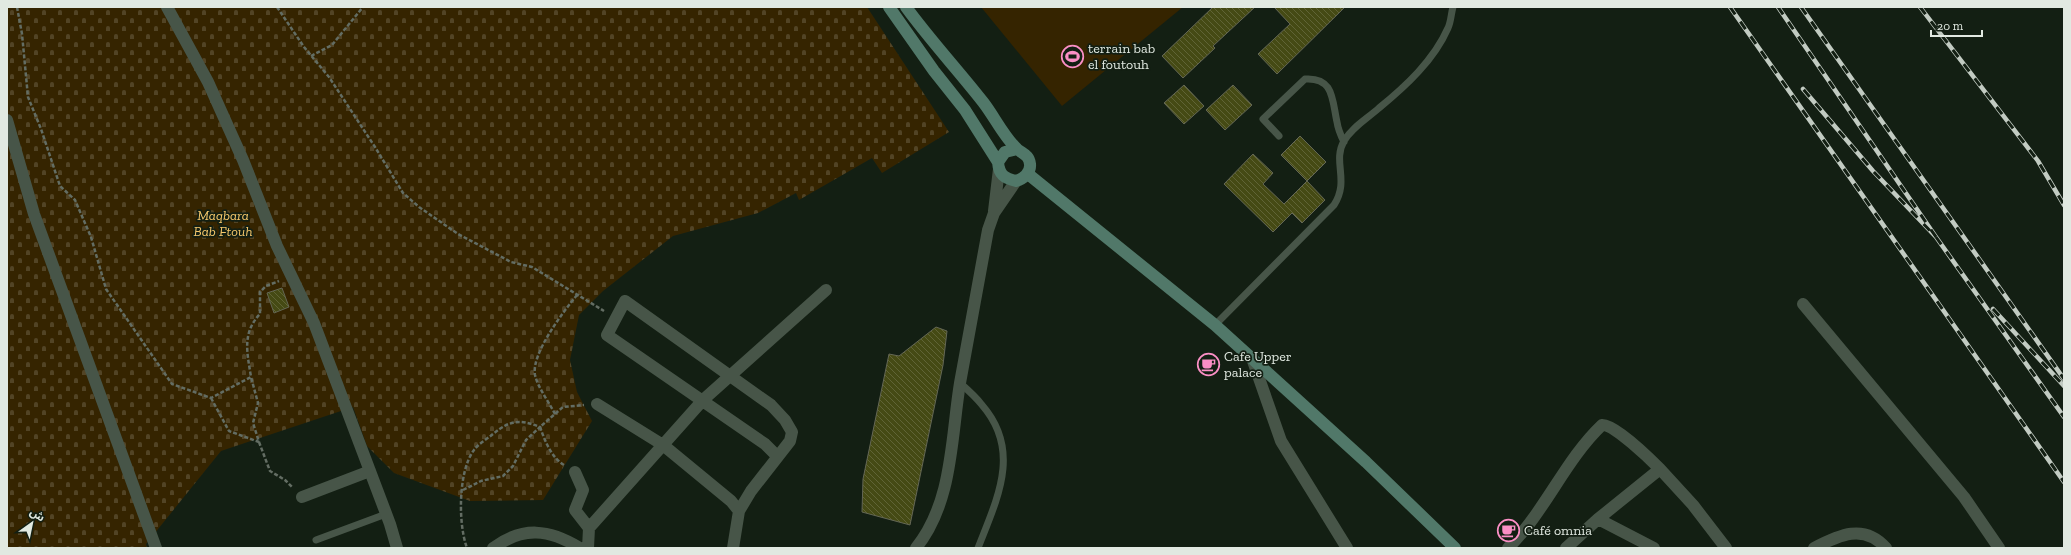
<svg xmlns="http://www.w3.org/2000/svg" width="2071" height="555" viewBox="0 0 2071 555" font-family="'Zilla Slab','Noto Sans Arabic',serif">
<defs>
<pattern id="cemetery-stones" width="16" height="16" patternUnits="userSpaceOnUse"><rect width="16" height="16" fill="#352400"/><path d="M2 7V4a2 2 0 0 1 4 0v3zM10 15v-3a2 2 0 0 1 4 0v3z" fill="#524425"/></pattern>
<pattern id="building-back-hatch" width="6" height="6" patternUnits="userSpaceOnUse"><rect width="6" height="6" fill="#454a14"/><path d="M-1 5l2 2M0 0l6 6M5-1l2 2" fill="none" stroke="#606436"/></pattern>
</defs>
<rect width="100%" height="100%" fill="#131f13"/>
<path fill="url(#cemetery-stones)" d="M7,7H867L949,132L882,173L872,158L799,200L796,193L758,213L673,236L603,291L579,315L570,360L577,392L592,421L543,500L470,501L394,473L367,446L353,407L221,451L146,544L147,548H7Z"/>
<path fill="#352400" d="M981,7H1183L1062,106Z"/>
<path fill="url(#building-back-hatch)" stroke="#646755" d="M1213,7H1255L1213,46L1215,48L1183,78L1162,56Z
M1274,7H1345L1277,74L1258,54L1290,24Z
M1184,85L1204,106L1184,124L1164,103Z
M1233,85L1252,105L1225,130L1206,110Z
M1300,136L1326,162L1307,181L1281,155Z
M1253,154L1273,173L1263,184L1284,204L1307,181L1325,200L1302,223L1292,213L1273,232L1224,184Z
M282,288L289,307L274,313L267,293Z
M936,327L947,331L943,365L910,525L862,512L863,479L889,354L899,356Z"/>
<g fill="none" stroke-linecap="round" stroke-linejoin="round">
<path stroke="#636d63" stroke-width="2.5" stroke-dasharray="4 2" stroke-linecap="butt" d="M17,7L22,34L28,97L41,129L60,186L75,200L91,237L106,289L172,384L211,398L251,377C247,352 242,333 260,314V292L266,286L279,281
M277,7L304,47L329,77L375,147L403,193L419,207L458,234L511,262L532,267L604,311
M311,56L332,45L363,7
M211,398L229,431L259,442L253,423L258,403L251,377
M555,414C549,402 538,388 535,375C531,354 563,312 577,295
M259,442L270,471L285,480L293,488
M564,465C551,457 545,441 540,427L563,407L584,405
M463,490L481,481L503,476L513,466L526,440L540,427C520,419 510,420 493,434C487,439 478,444 474,450C458,471 458,524 467,548"/>
<path stroke="#475548" stroke-width="7" d="M1279,136L1263,119L1305,79C1334,77 1332,100 1337,122C1338,129 1341,136 1344,142
M1215,325L1334,205C1350,180 1332,162 1344,141C1352,127 1368,118 1379,108C1406,86 1434,60 1448,28C1451,22 1451,14 1453,7
M960,383C968,390 976,397 982,405C1022,451 997,499 978,548
M316,540L386,514"/>
<path stroke="#475548" stroke-width="12" d="M167,7L208,82L243,160L277,246L314,323L390,524L397,548
M7,120L34,214L156,548
M994,211L999,169
M1803,304L1964,497L1999,548
M1253,361L1281,441L1347,548
M597,404L663,445L731,501L739,511
M575,472L583,490L575,510L589,528L588,548
M302,497L370,471
M1598,519L1654,548
M589,528L703,400L826,290
M493,548C523,526 549,529 580,548
M733,548L739,511L751,491L790,441L792,432L785,420L771,405L625,301L607,335L765,444L777,456
M916,548C953,502 951,438 960,383C969,332 979,281 988,230L994,213L1016,181
M1508,548C1545,512 1565,460 1602,425C1614,424 1651,460 1660,469
M1566,548L1598,519L1660,469L1693,505L1726,548
M1814,548C1839,535 1864,523 1886,548"/>
<path stroke="#517869" stroke-width="12" d="M889,7L934,71L965,110L998,162
M906,7C930,40 958,70 983,102C994,116 1004,137 1017,149C1023,154 1029,155 1030,164C1031,173 1023,179 1016,181C1004,178 999,175 998,162L1005,152L1017,149
M1028,174L1215,325L1366,462L1455,548"/>
<defs>
<path id="rail" d="M1730,7L2064,482
M1778,7L1936,237L1873,171L1803,89
M1801,7L2064,379
M1920,7L2038,161L2064,205
M1936,237L2064,417
M1993,309L2064,386"/>
</defs>
<use href="#rail" stroke="#c2cbc2" stroke-width="4.5"/>
<use href="#rail" stroke="#131f13" stroke-width="3" stroke-dasharray="9" stroke-linecap="butt"/>
</g>
<defs>
<symbol id="stadium-ring" viewBox="-11 -11 22 22"><circle r="9.5" fill="#131f13" stroke="#fb8fc5" stroke-width="1.5"/><path d="M0-5a6.5 5 0 1 0 0 10a6.5 5 0 1 0 0-10ZM-3.5-1.8h7v3.6h-7Z" fill="#fb8fc5"/></symbol>
<symbol id="cafe-ring" viewBox="-11 -11 22 22"><circle r="9.5" fill="#131f13" stroke="#fb8fc5" stroke-width="1.5"/><path d="M-5.5-4.5H6V0H3Q3 3.5 0 3.5H-2.5Q-5.5 3.5-5.5 0ZM3-3.2v2h1.7v-2ZM-6 4.5H4V6H-6Z" fill="#fb8fc5"/></symbol>
</defs>
<g fill-rule="evenodd">
<use href="#stadium-ring" x="1060" y="44" width="25" height="25"/>
<use href="#cafe-ring" x="1196" y="352" width="25" height="25"/>
<use href="#cafe-ring" x="1496" y="518" width="25" height="25"/>
</g>
<g text-anchor="middle" stroke-width="3.5" stroke-linejoin="round" paint-order="stroke">
<g font-size="14" fill="#e1e9e1" stroke="#131f13" text-anchor="start">
<text x="1088" y="53">terrain bab<tspan x="1088" dy="16">el foutouh</tspan></text>
<text x="1224" y="361">Cafe Upper<tspan x="1224" dy="16">palace</tspan></text>
<text x="1524" y="535">Café omnia</text>
</g>
<g font-size="14" font-style="italic" fill="#f6c86b" stroke="#131f13">
<text x="223" y="220">Maqbara<tspan x="223" dy="16">Bab Ftouh</tspan></text>
</g>
</g>
<rect width="2071" height="555" fill="none" stroke="#e1e9e1" stroke-width="16"/>
<g transform="translate(32 523) rotate(33)" stroke="#131f13" stroke-width="3" paint-order="stroke">
<path d="M0-3L7 15L0 10L-7 15Z" fill="#e1e9e1"/>
<text y="-6" font-size="11" font-weight="bold" text-anchor="middle" fill="#e1e9e1">ش</text>
</g>
<path d="M1931 30v6h51v-6" fill="none" stroke="#e1e9e1" stroke-width="2"/>
<text x="1937" y="30" font-size="12" fill="#e1e9e1" stroke="#131f13" stroke-width="3" paint-order="stroke">20 m</text>
</svg>
